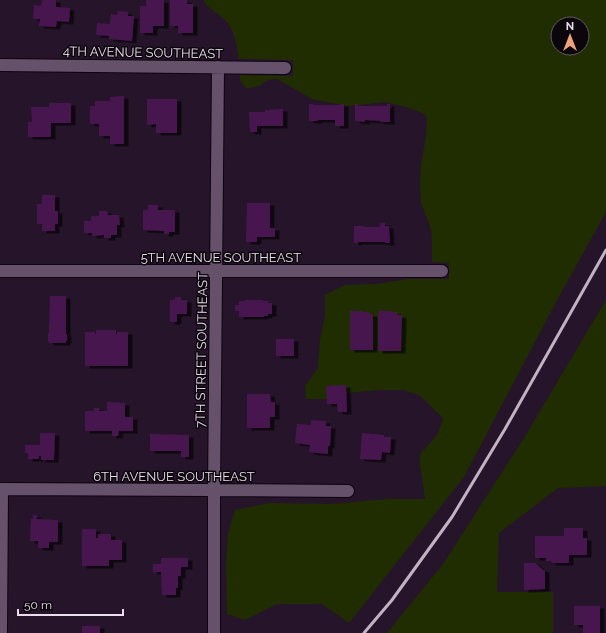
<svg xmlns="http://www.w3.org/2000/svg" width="606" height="633" viewBox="0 0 606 633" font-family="Raleway,sans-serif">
<defs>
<filter id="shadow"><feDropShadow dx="4.5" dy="2.5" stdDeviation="0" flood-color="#0009"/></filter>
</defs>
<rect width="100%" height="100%" fill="#26152a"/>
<path fill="#1f2d00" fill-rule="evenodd" d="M203,0H606V212L555,304L464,477L349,623L322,604H277L245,620L227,614L226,563L228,534L235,510L269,503L332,504L387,499H425L420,464V454L438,434L443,418L419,395L404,390H378L347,393L326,399H306L305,386L318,368L320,339L325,316V295L345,285L377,284L407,279H449V263L432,262V243L431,229L421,203L420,186L421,164L426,136L427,118L423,113L406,107L384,102L367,104L349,106L326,102L312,99L277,79L268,80L259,86L247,89L240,80V75L293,76V60L239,59C237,47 234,29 226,21C219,13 209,10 203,0ZM558,24H582V48H558Z
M606,300V486L558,488L499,533L497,592H553V633H387L443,564L524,438Z"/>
<path fill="#471650" filter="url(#shadow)" d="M42,0H56V7L70,8L69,22L57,21L56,27L39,26L40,19H33L34,5L41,6Z
M146,0H164V26H153V33H140V6H146Z
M170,0H187V4H193V33H178V26H170Z
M118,11L128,12V16H134L132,41L109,39V36L96,35L97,23L110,24L111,14L117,15Z
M124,96V144H110V136H99V124H90V106H95V101H110V97Z
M147,99H177V133H156V124L147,125Z
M49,103H71V123H51V137H28V122H32L31,107H49Z
M309,104H313V105H340V104H344V126H335V120H318V121H309Z
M355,104H358V106H387V104H390V122H380V121L365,120V122L355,121Z
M283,109V126H257V132H250L249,112H265V110Z
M42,195H55V211H58V224H55V231H42V224H37V204H42Z
M247,203H270V228H275V237H257V242H246Z
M148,205H158V210H175V232H169V234H164V231L143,230V210H148Z
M99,211H107L108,215H119L120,225H117V235H111V238H104V235L92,236V233H84V221H91V216H99Z
M380,223H385V226H389L390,243H385V242H358V243H354V226H364V227H380Z
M50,296H66V334H67V341H66V343H49V341H48V333H49Z
M175,297H181V300H187V314H177V322H170V300H175Z
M245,300H263V301H268V303H272V314H268V316H264V317H239V311H235V305H239V301H245Z
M350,311H362V312H369V314H373V350H350Z
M378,311H391V312H397V315H402L401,351H378Z
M96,330H116V334H117V332H128V366H85V332H95V334H96Z
M276,339H294V356H276Z
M346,385L347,412H338L337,404H327L326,386Z
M247,394H270L271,402H275V417H270V428H247Z
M107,402L125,403V417H133V431H119L118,436H112V431H85V411H94V408H99V411H107Z
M311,420L326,421V426H331L330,446H328V454L309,452L310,445L295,443L297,424L311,425Z
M40,433H55L54,460H41V456H39V459H28V453H25V445H40Z
M362,433L384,435V437H391L390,453L382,452L381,460L360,459Z
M150,434L189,435V457H181V451H150Z
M33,515H37L36,519L58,520V542H49V548H38V541H30L31,519H33Z
M564,528H583V538H587V555H569V563H551V561H546V558H535V536H564Z
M82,529H96V538H98V534H111V540H122V560H109V566H82Z
M161,558H188V567H181V576H178V588H176V595H162L161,572H153V564H161Z
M524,563H535L543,570H545V589L524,590Z
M574,606H600V633H583V625H574Z
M82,626H100V633H82Z"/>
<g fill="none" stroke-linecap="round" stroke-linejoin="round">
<defs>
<path id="street" d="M0,65L285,68
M0,271H442
M0,489L214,490L348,491
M1,633L2,489
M214,633V490L218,67"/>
</defs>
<use href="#street" stroke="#0f0212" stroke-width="14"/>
<use href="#street" stroke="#66516a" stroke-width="12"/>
<path stroke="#c1b3c3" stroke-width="3" d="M364,633L392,600L452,517L505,429L606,250"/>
</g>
<g text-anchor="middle" stroke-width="3" stroke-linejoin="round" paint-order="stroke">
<g font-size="13" fill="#eaddec" stroke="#0b050c">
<text transform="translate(143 52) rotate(1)" y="5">4TH AVENUE SOUTHEAST</text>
<text x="221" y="262">5TH AVENUE SOUTHEAST</text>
<text transform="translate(201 350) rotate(-89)" y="5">7TH STREET SOUTHEAST</text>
<text x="174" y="481">6TH AVENUE SOUTHEAST</text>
</g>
</g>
<g transform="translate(570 36)"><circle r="19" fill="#0b050c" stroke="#645b66"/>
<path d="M0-3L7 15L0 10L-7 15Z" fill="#f0a27b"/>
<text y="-6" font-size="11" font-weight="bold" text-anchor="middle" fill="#eaddec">N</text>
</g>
<path d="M18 609v6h105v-6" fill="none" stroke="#eaddec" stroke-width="2"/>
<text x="24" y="609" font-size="12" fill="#eaddec" stroke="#0b050c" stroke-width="3" paint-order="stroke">50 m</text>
</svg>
